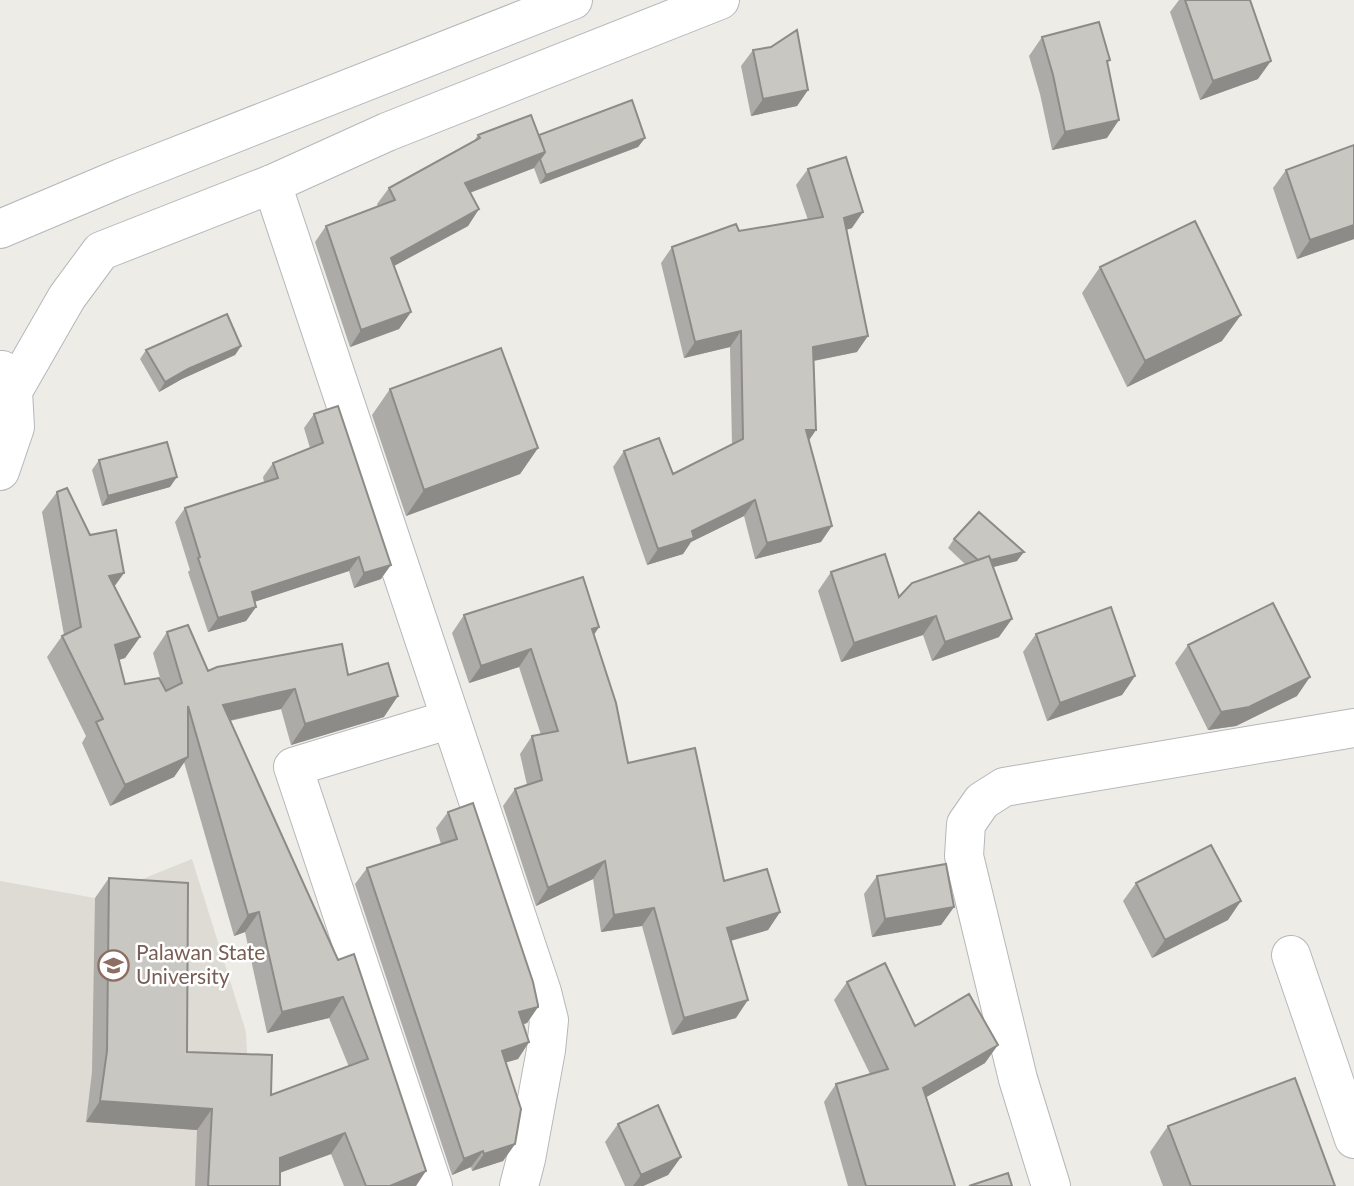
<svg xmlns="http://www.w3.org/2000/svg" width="1354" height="1186" viewBox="0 0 1354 1186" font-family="Lato,sans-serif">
<rect width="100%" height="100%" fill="#eeece6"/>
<path fill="#dddbd4" d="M192,859L246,1032L254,1186H0V881L95,898Z"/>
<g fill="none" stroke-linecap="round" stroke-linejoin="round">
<defs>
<path id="street" d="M272,184L542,992L549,1020L546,1050L526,1159L519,1186
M1291,955L1354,1139
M433,1186L293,767L451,719
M1051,1186L1018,1079L964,856L966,824L982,801L1004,787L1354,728"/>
<path id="secondary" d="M0,229L121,178L573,0
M13,391L67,297L101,251L272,184L387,132L720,0
M0,471L15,427L13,391L2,370"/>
</defs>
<use href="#street" stroke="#b6b7bb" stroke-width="40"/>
<use href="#secondary" stroke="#b4b7bb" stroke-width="40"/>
<use href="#street" stroke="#fff" stroke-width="38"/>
<use href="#secondary" stroke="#fff" stroke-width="38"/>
</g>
<path fill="#adaba7" d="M1179,0H1250L1258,79L1200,100L1170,12Z
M1042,37L1108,64L1107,138L1052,150L1040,94L1029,56Z
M753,50L808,90L797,106L751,116L741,66Z
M478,135L645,138L638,147L540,184L534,168L470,193L479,209L468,226L394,266L411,312L399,329L350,347L315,242L326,226L378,207L377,204L389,188L474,141Z
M808,169L852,228L846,230L857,352L814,361L816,430L809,440L821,542L755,559L744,516L691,542L683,554L647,565L613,467L624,451L673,474L732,445L730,347L684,358L661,263L672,247L739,231L808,220L796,185Z
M1286,170L1354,239L1297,259L1273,188Z
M1100,267L1222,341L1127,387L1082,293Z
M241,346L235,355L182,379L159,392L140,359L146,350Z
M390,389L538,448L520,474L406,516L372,415Z
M314,414L381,579L354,588L349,571L254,602L256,607L246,621L208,632L188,572L190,570L175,522L185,508L264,482L263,477L273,463L310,448L304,428Z
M99,460L170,487L102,506L92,470Z
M57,492L90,535L124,573L114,586L140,637L125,658L119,660L125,684L161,681L153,653L167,632L208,671L348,675L384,717L291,745L281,709L230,721L338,960L416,1186H344L331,1154L280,1173V1186H195L197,1130L86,1122L92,1072L95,898L109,878L187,1052L271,1095L349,1067L329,1018L267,1033L245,932L234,936L184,762L174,777L110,806L82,743L86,736L47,657L62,636L64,635L42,512Z
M954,539L1017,561L993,567L999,637L932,661L923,635L841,662L818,591L831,572L899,597L965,564L948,548Z
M464,615L599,627L594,635L628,763L724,881L780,912L768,930L731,941L736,1018L672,1035L642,926L601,932L593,879L536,906L503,806L515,789L527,785L520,754L532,736L541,735L519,667L469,683L452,633Z
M1036,634L1135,676L1122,695L1047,721L1023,652Z
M1188,645L1297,696L1236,726L1208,730L1175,663Z
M448,812L538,1007L527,1023L523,1024L529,1042L518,1059L506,1062L515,1144L503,1161L472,1171L471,1167L452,1175L355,884L367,868L441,844L436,828Z
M877,876L954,907L941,925L872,937L864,894Z
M1136,883L1228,920L1152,958L1123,901Z
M847,982L915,1026L985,1063L926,1097L955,1186H848L824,1102L836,1084L870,1074L834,1000Z
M618,1124L681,1157L668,1175L643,1186H625L605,1142Z
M1168,1126L1335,1186H1163L1150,1152Z"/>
<path fill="#8d8b88" d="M1271,61L1258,79L1200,100L1213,81Z
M808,90L797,106L751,116L763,99Z
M1119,120L1107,138L1052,150L1065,132Z
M645,138L638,147L540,184L546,175Z
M545,152L534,168L453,199L465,183Z
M479,209L468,226L379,274L391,258Z
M863,212L852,228L832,234L844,218Z
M1354,225V239L1297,259L1310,240Z
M411,312L399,329L350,347L361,330Z
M1241,315L1222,341L1127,387L1145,361Z
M741,331L730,347L684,358L695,342Z
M868,336L857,352L802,363L813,347Z
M241,346L235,355L182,379L159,392L165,382L188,369Z
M806,430H816L805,446Z
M538,448L520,474L406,516L424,490Z
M177,477L170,487L102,506L108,496Z
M755,500L744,516L691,542L683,554L647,565L658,549L692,531Z
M832,526L821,542L755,559L767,543Z
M1024,552L1017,561L974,572L981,563Z
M359,557L349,571L242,606L252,592Z
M391,565L381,579L354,588L364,573Z
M124,573L109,594V576Z
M256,607L246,621L208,632L218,618Z
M936,616L923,635L841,662L854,643Z
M1012,619L999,637L932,661L945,642Z
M599,627L587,644L592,629Z
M140,637L125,658L101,665L115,645Z
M531,649L519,667L469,683L481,666Z
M1135,676L1122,695L1047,721L1060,703Z
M1310,677L1297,696L1236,726L1208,730L1221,712Z
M295,689L281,709L209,725L223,705Z
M398,696L384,717L291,745L305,724Z
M188,757L174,777L110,806L125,785Z
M605,861L593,879L536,906L548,888Z
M1241,901L1228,920L1152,958L1165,940Z
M954,907L941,925L872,937L885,919Z
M654,908L642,926L601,932L614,915Z
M259,912L245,932L234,936L248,915Z
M780,912L768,930L715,945L727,928Z
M343,997L329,1018L267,1033L282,1012Z
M748,1000L736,1018L672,1035L684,1018Z
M538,1007L527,1023L508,1029L519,1012Z
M529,1042L518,1059L491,1067L502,1051Z
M998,1045L985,1063L911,1106L923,1088Z
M100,1101L212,1109L197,1130L86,1122Z
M345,1133L331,1154L265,1178L280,1158Z
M515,1144L503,1161L472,1171L484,1154Z
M483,1151L471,1167L452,1175L464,1159Z
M681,1157L668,1175L643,1186H633L641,1175Z
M426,1171L416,1186H390Z"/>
<path fill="#c9c7c2" stroke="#8d8b88" stroke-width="2" d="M1185,0H1250L1271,61L1213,81Z
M1099,22L1110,60L1107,61L1119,120L1065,132L1053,75L1042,37Z
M797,30L808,90L763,99L753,50L771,47Z
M632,100L645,138L546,175L540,159L545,152L539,135Z
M531,115L545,152L465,183L479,209L391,258L411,312L361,330L326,226L395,200L389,188L480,138L478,135Z
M1354,145V225L1310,240L1286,170Z
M846,157L863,212L844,218L868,336L813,347L816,430H806L832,526L767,543L755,500L692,531L694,538L658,549L624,451L659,438L673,474L743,439L741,331L695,342L672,247L736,224L739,231L823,217L808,169Z
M1195,221L1241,315L1145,361L1100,267Z
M227,314L241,346L188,369L165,382L146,350Z
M501,348L538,448L424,490L390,389Z
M338,406L391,565L364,573L359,557L252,592L256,607L218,618L198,558L200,557L185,508L278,478L273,463L323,443L314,414Z
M167,442L177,477L108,496L99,460Z
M67,488L90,535L116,530L124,573L109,576L140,637L115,645L125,684L159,678L166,691L182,683L167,632L188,625L208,671L217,667L342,644L348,675L388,663L398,696L305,724L295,689L223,705L338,960L354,954L426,1171L390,1186H366L345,1133L280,1158V1186H208L212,1109L100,1101L107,1051L109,878L188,883L187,1052L272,1055L271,1095L368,1059L343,997L282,1012L259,912L248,915L188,706V757L125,785L96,722L103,719L62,636L81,627L57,492Z
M979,512L1024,552L991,560L989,556L978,560L954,539Z
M885,554L899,597L912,583L989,556L1012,619L945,642L936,616L854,643L831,572Z
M583,577L599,627L592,629L616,703L628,763L695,748L724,881L767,869L780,912L727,928L748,1000L684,1018L654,908L614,915L605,861L548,888L515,789L542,780L532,736L558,731L531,649L481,666L464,615Z
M1273,603L1310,677L1249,707L1221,712L1188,645Z
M1111,607L1135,676L1060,703L1036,634Z
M473,803L533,982L538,1005V1007L519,1012L529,1042L502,1051L521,1109L515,1144L484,1154L483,1151L464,1159L367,868L457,839L448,812Z
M1211,845L1241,901L1165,940L1136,883Z
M946,864L954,907L885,919L877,876Z
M885,963L915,1026L969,994L998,1045L923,1088L955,1186H866L836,1084L888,1069L847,982Z
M1295,1078L1335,1186H1191L1168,1126Z
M658,1105L681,1157L641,1175L618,1124Z
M1008,1173L1012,1186H969Z"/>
<defs>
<symbol id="university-ring" viewBox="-11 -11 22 22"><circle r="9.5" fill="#fff" stroke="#8d6e63" stroke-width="1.5"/><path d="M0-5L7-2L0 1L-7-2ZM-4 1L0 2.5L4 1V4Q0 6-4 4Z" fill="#8d6e63"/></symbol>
</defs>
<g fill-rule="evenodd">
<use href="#university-ring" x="96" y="948" width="35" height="35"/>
</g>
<g text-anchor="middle" stroke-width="5" stroke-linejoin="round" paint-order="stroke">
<g font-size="21" fill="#785e54" stroke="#fff" text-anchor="start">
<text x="136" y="960">Palawan State<tspan x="136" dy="24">University</tspan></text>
</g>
</g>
</svg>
